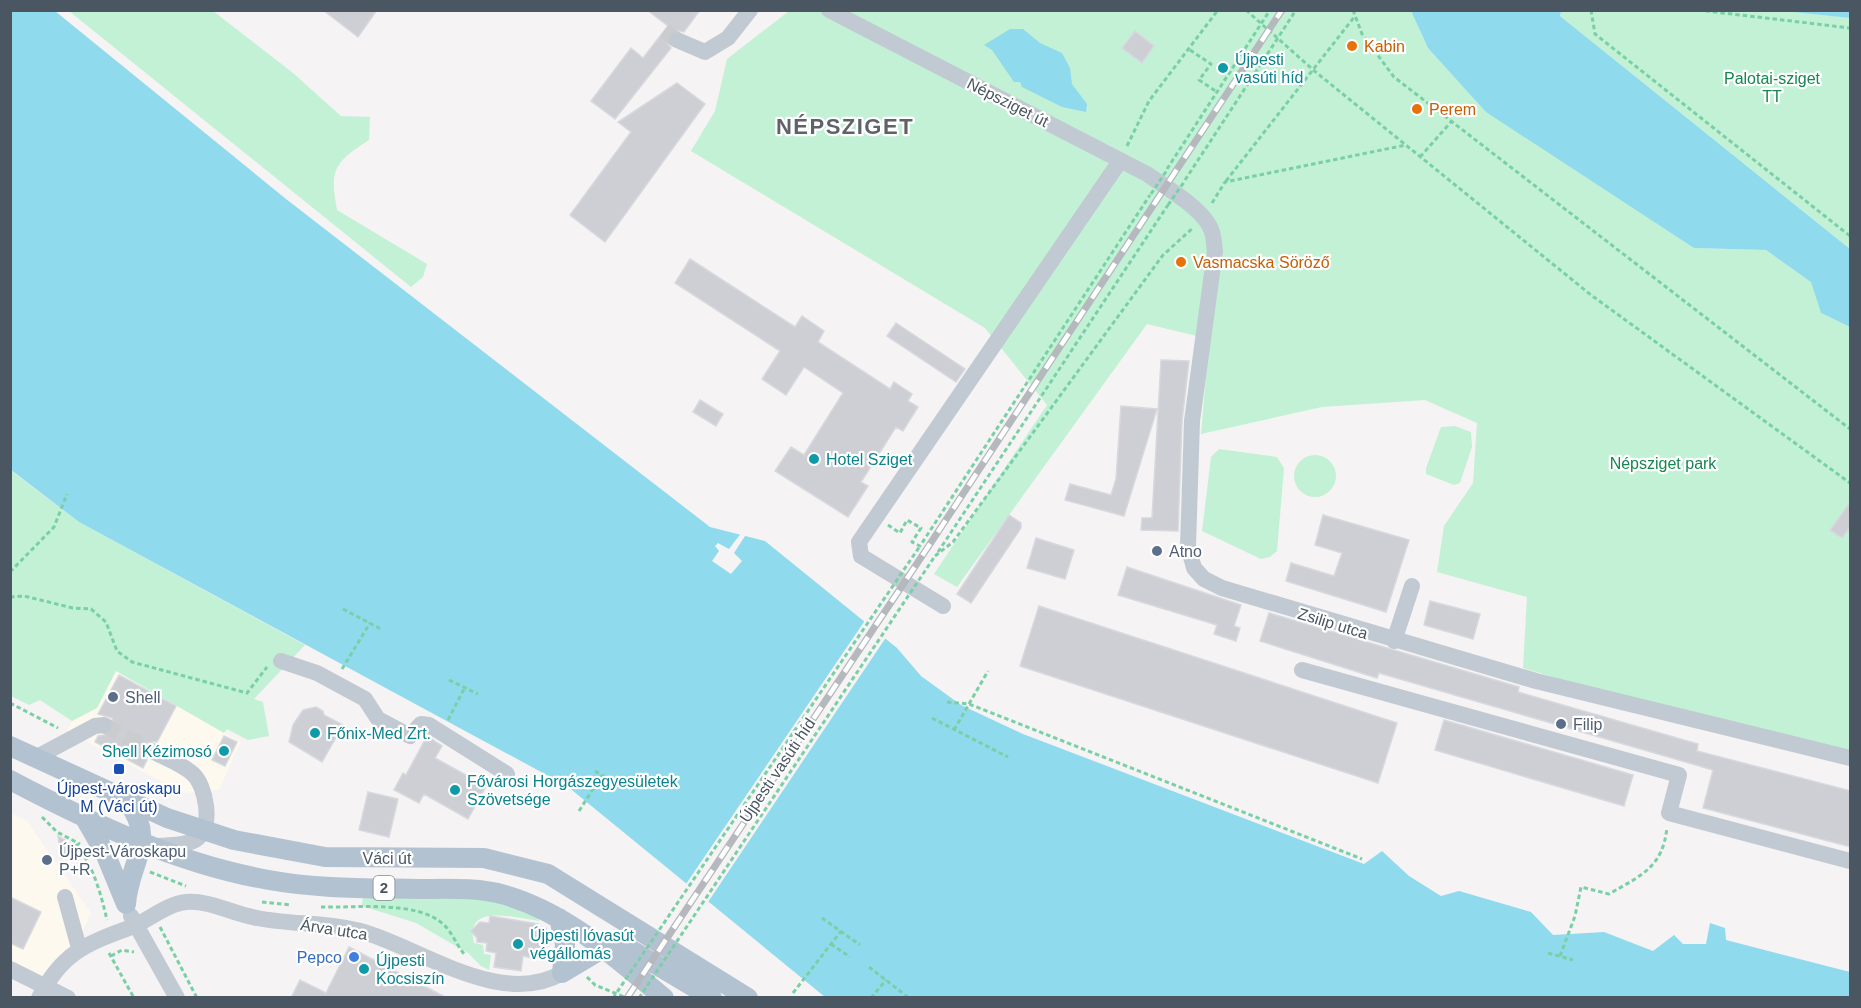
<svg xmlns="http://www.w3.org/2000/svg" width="1861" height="1008" viewBox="0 0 1861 1008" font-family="Arial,sans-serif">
<rect width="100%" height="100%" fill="#f5f3f3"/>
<path fill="#fdf9ef" d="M116,671L241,742L219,790L183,793L67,731L72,721L97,708Z
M10,813L27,821L91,913L70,959L32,989L11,978Z"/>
<path fill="#c3f1d5" d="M1561,10H1785L1850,18V249L1560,16Z
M69,11H213L293,73L341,116L370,117L369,140C335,162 329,169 337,210L427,264L423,277L411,287Z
M789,11H1411L1428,48L1694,248L1766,250L1812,282L1821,313L1850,327V758L1685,717L1523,668L1527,597L1437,572L1444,526L1473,483L1477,423L1425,400L1322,407L1201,434L1209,339L1147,324L957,587L934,574L1047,405L985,328L691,151L715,111L727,59Z
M1455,426L1471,432L1472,447L1460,483L1454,485L1426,474V468L1441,427Z
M1219,449L1277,457L1284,468L1277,551L1270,557L1261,559L1202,531L1211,457Z
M1294 476a21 21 0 1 1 42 0a21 21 0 1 1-42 0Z
M10,470L79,522L305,645L254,699L263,702L269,736L248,740L227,729L224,733L116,671L97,708L72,721L40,700L29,705L11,696Z
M363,894L500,900L537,911L539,921C515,918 464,902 474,943L483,945L484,954L491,955L489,970L481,966L468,953L416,923L362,906Z"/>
<path fill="#90daee" d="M10,11H55L286,199L710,527L765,541L897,648L921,676L961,705L1023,734L1364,864L1382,851L1409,876L1441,896L1459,891L1531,912L1553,935L1604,932L1653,951L1674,935L1683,944H1706L1710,923L1725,928L1726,940L1850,972V997H825L567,786L79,522L11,470Z
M1411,11H1561L1560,16L1850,249V327L1821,313L1811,282L1766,250L1694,248L1486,112L1428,48Z
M1785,11H1850V18Z
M1010,29H1023L1040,43L1062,53L1070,68L1072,84L1087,104L1086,112L1062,107L1022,87L1020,82H1014L992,50L984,45Z"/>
<path fill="#f5f3f3" d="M742,532L747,533L734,553L742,561L731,574L712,561L719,551L715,546L718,543L729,549Z
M866,619L887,636L706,905L684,887Z"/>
<path fill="#cdcfd5" stroke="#d7d9de" stroke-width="1.5" d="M323,10H377L358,37Z
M647,10H700L684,32L675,30L668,35L667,42L671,48L615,119L591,101L631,48L643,58L668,26Z
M1135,31L1154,46L1142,63L1122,48Z
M677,83L705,104L605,242L570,215L631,132L618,122Z
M690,259L795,327L802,316L824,331L818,342L890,389L894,382L912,394L908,401L918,407L903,431L896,427L861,482L868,486L848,517L775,471L791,447L804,455L843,393L804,367L786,395L762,379L780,351L675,283Z
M896,323L965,369L956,382L887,336Z
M1161,360L1189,361L1182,421L1178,531L1141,530L1142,518H1152Z
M700,400L723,414L716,426L693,412Z
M1121,406L1157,409L1124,516L1065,500L1070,484L1111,495L1116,479Z
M1851,501V526L1842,538L1830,530Z
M1009,515L1021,523V528L971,603L957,594Z
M1323,515L1409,540L1386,612L1286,581L1291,563L1334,576L1342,553L1315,545Z
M1036,538L1074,550L1065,579L1027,568Z
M1127,567L1241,605L1234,626L1240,628L1236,641L1214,634L1217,625L1118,595Z
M1430,601L1480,614L1473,639L1424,625Z
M1039,606L1397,723L1378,783L1020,666Z
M1269,613L1519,687L1518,692L1698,744L1697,751L1851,791V847L1703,808L1713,770L1379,673L1377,678L1260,641Z
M119,675L176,706L157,742L151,741L143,746L142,752L147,760L143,768L95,742L98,736L110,734L114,729L112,718L98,714Z
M316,707L323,711L324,715L343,725L322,762L289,742L293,725L303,710Z
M1444,720L1633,775L1624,806L1435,750Z
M224,736L237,742L225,766L212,760Z
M427,736L442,746L435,758L486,786L468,819L424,794L419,803L394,790L403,773L406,775Z
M368,792L398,799L389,837L359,830Z
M58,836L75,846L70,855L61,858Z
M10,897L41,912L23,949L10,943Z
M490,916L538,924V927L546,928L550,944L540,953L534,952L533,958L523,956L521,971L494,967L496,953L486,951L487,943L477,942V938L471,931L480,922L489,923Z
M349,947L447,998H291L300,980L326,993Z"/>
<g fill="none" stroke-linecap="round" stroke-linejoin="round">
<path stroke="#caccce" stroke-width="16" stroke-dasharray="16 8" stroke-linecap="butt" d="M664,31L677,40
M104,725L152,751"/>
<path stroke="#7ad0a6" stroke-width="3" stroke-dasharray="4.5 3" stroke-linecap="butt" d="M1246,10L1312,69L1591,295L1850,483
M1353,10L1362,34L1394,77L1850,429
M1591,10L1595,34L1850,236
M1698,10L1850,28
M1190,50L1211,64L1199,80L1217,92
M1218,64L1229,74
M1441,113L1448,105
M1127,146L1149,101L1218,10
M1420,157L1451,122
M1167,169L1241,55
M1185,180L1259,67
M1226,181L1355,16
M1212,203L1225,182L1406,145
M888,525L900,533L907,520L921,528L912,542L920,546L1150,195
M938,552L1168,205
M935,556L953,542L1163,255L1193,228
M10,572L54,527L67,494
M10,597L24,596L73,608L91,609L106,622L117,651L132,662L247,693L267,667
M343,609L381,629
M342,669L370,623
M449,680L478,694
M947,702L969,704L1362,859
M10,703L58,728
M932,718L1008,757
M448,720L465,687
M954,730L988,671
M595,771L610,780
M579,811L602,775
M42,817L57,832L80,844
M76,844C93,865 101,894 107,920
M150,872L186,886
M262,902L291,905
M321,907C355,908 419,900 444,925C453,933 457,947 466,956
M822,918L860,945
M160,927L197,998
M831,944L850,957
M109,953L134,998
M1548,953L1573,960
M111,956L122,950L134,952
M1560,956L1575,916L1581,887L1609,894C1642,875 1663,867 1667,827
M869,967L909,998
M587,977L595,985L627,998
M793,993L841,931
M871,998L886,980"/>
<path stroke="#c1cad2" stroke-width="16" d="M829,10L1147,174C1165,187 1206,210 1212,232C1214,238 1214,245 1215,251L1192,421L1188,546L1194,568L1204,579L1222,588L1536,681L1850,758
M677,40L705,52L728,38L750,10
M943,606L861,556L859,542L1120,161
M1394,641L1412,586
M281,661L317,673L365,699L378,719L410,736L421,724L429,725L507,774
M1302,670L1679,775L1669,813L1850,861
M152,751C165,758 182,764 193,774C206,786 213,825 198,838C187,847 165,845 153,846
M35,758L95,726L104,725
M65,897L79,948
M131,916L177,998
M10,969L68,998
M39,998C61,954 85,944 129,928C148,921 166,904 186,902C209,900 234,914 257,918C292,925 330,922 364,932C423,950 502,1008 562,973"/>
<path stroke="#b3c2d1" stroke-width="20" d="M10,746L167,818L234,840L325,857L484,858L548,874L748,998
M10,780C92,823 177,864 269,880C318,889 368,888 418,889C446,889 477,887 505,895C567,913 615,957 664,998
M86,820L105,853L126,904
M126,904C129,862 158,841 127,801
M559,918L565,944L562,973
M562,973L599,951L628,948L712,998"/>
<defs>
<path id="rail" d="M627,998L926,550L1282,10"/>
</defs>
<use href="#rail" stroke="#b5b8bd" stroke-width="7"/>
<use href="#rail" stroke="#fff" stroke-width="4.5" stroke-dasharray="14" stroke-linecap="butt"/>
<path stroke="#7ad0a6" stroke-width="3" stroke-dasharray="4.5 3" stroke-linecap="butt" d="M1241,55L1270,10
M1259,67L1296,10
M1151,194L1167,170
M1168,205L1184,182
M613,998L920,546
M639,998L935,556"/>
</g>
<g fill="#e8710a" stroke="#fff" stroke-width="2">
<circle cx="1352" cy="46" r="6"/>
<circle cx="1417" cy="109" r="6"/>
<circle cx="1181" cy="262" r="6"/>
</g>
<g fill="#0f9aa8" stroke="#fff" stroke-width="2">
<circle cx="1223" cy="68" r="6"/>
<circle cx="814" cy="459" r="6"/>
<circle cx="315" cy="733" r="6"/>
<circle cx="224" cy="751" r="6"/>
<circle cx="455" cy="790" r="6"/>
<circle cx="518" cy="944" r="6"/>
<circle cx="364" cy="969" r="6"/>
</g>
<g fill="#5c6f8a" stroke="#fff" stroke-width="2">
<circle cx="1157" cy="551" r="6"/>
<circle cx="113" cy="697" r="6"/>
<circle cx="1561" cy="724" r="6"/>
<circle cx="47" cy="860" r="6"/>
</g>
<rect fill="#1a4fb4" stroke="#fff" stroke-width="2" x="113" y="763" width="12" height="12" rx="3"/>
<circle fill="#3f7fe0" stroke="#fff" stroke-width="2" cx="354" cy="957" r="6"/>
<g text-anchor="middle" stroke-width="4.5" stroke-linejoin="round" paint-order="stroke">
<rect fill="#fff" stroke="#808990" stroke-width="1.5" x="373.5" y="876" width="21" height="24" rx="4.5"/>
<g font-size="15" font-weight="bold" fill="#4a5661">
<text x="384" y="893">2</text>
</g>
<g font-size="16" fill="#c56008" stroke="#fff" text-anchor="start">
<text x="1364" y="52">Kabin</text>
<text x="1429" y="115">Perem</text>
<text x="1193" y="268">Vasmacska Söröző</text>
</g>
<g font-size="16" fill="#0d838f" stroke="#fff" text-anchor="start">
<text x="1235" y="65">Újpesti<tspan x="1235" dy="18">vasúti híd</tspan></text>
<text x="826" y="465">Hotel Sziget</text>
<text x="327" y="739">Főnix-Med Zrt.</text>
<text x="212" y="757" text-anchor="end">Shell Kézimosó</text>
<text x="467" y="787">Fővárosi Horgászegyesületek<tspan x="467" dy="18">Szövetsége</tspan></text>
<text x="530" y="941">Újpesti lóvasút<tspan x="530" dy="18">végállomás</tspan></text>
<text x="376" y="966">Újpesti<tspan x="376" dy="18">Kocsiszín</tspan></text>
</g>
<g font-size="16" fill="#17864f" stroke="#fff">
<text x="1772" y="84">Palotai-sziget<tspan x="1772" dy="18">TT</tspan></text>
<text x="1663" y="469">Népsziget park</text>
</g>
<g font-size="16" fill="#4a5661" stroke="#fff">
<text transform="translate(1008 102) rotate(27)" y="6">Népsziget út</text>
<text transform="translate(1333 623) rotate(17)" y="6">Zsilip utca</text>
<text transform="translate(777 770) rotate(-56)" y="6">Újpesti vasúti híd</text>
<text x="387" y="864">Váci út</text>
<text transform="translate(334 929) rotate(9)" y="6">Árva utca</text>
</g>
<g font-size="16" fill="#4e5e75" stroke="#fff" text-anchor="start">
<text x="1169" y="557">Atno</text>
<text x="125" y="703">Shell</text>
<text x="1573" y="730">Filip</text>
<text x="59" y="857">Újpest-Városkapu<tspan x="59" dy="18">P+R</tspan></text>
</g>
<g font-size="16" fill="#164399" stroke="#fff">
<text x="119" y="794">Újpest-városkapu<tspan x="119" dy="18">M (Váci út)</tspan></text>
</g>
<g font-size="16" fill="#366cbe" stroke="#fff" text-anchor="end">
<text x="342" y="963">Pepco</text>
</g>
<g font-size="22" font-weight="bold" letter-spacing="1.5" fill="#5f6368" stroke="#fff">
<text x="845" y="134">NÉPSZIGET</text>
</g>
</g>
<rect width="1861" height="1008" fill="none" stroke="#4a5661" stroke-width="24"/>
</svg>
